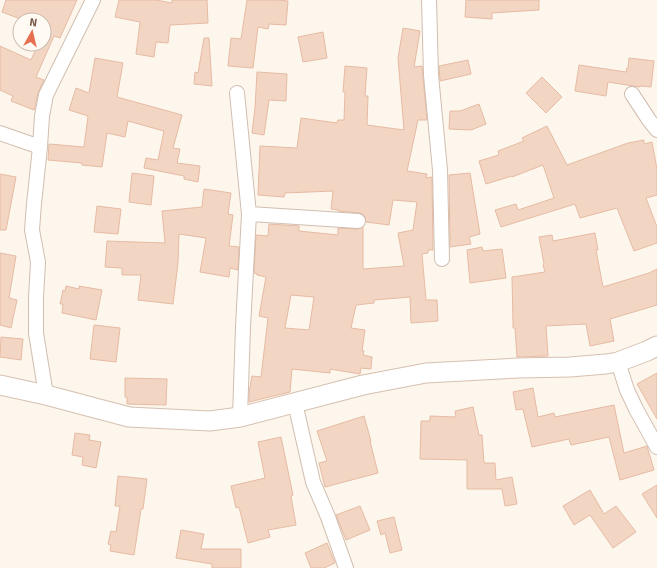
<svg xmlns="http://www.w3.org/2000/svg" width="657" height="568" viewBox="0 0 657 568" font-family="Signika,sans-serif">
<rect width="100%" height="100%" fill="#fdf6ec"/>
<path fill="#f3d5c3" stroke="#e6bba3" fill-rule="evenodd" d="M6,0H77L60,38L54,36L36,77L44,80L38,93L34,110L11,101L13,96L0,90V46L31,60L38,44H44V20H23L2,12Z
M119,0H156L172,3V0H207L208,23L170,25L168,43L156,42L154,57L136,54L140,22L115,17Z
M247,0H278L288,1L286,25L269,24L268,29L258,27L253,68L228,66L231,38L241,39Z
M466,0H539V10L492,13V19L465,17Z
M403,28L420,31L414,67L422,66L427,120H418L407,171L427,174L426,178L432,177L433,250H428V253L422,254L426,300H437L438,321L411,323L410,297L374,300V303L356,305L351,328L365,330L362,351H364L363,355L372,357L371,369L361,368L360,374L330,369V373L292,369L290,392L249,402V393L252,376L261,377L268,318L259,316L266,277L257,275V274L254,273L256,235L268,236L269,224L299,226V231L338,235V228L357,229L363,227V269L404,266L398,233L413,230L417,202L393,200L389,225L366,222L365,217L363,214L359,213L338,211V210L331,209L333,191L285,193L284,197L258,195L260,146L297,148L301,118L337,123L338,120H344L345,92H343L345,66L367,68L365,96H368L367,125L404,130L398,58ZM291,295L314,297L309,330L285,328Z
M323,32L327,58L303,62L298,37Z
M204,38H209L212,86L194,84L195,72L198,73Z
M95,58L123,63L117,97L182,115L173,148L180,149L177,163L200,166L198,182L184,179V176L144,168L146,158L158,160L164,131L128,121L125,137L107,133L102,167L82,165V163L48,160L49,144L84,147L88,116L69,110L76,88L89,93Z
M629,58L654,61L651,87L640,86V87L608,82L606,96L575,91L579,65L626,72L627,68H628Z
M468,60L471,74L440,81L439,66Z
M257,72L287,74L286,101L269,100L264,135L252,133L255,108Z
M542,77L562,97L546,113L526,93Z
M479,104L486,124L471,130L449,129L450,111H460Z
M547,126L567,165L628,143L644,140V144L652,142L657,169V195L646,198L657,227V243L634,251L617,208L580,218L575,204L501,227L495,210L516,204L518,210L554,198L543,165L512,177V176L486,184L479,161L499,155L498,151L524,141L522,138Z
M132,173L154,176L151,205L129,202Z
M470,173L480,234L469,237L471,244L450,247L449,175Z
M0,174L16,177L6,230H0Z
M204,189L231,193L228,214L233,215L229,246L239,247L238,270L230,268L229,277L200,272L206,238L179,234L178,263L173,304L138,300L141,275H122V268L105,267L107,241L165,243L162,211L202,207Z
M97,206L121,209L118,234L94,232Z
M595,233L598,250H596L603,287L649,273L657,269V305L610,319L614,341L590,346L586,324L546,326L548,356L517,357L515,328H513V322L512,277L545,272L543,265L544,264L539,237L552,235L553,241Z
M482,247L483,251L502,249L506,278L470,283L467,250Z
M0,253L16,256L9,298L17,300L11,328L0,325Z
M66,286L79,289V286L102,290L96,320L62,313L63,304H60L63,290L65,291Z
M94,325L120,328L116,362L90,359Z
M1,337L23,339L21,360L0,357Z
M657,373V419L637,384Z
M125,378L167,379L166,405L127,404V397H125Z
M533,388L538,417L554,413L555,417L614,405L624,453L647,446L654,470L620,480L609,437L571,445L569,439L532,447L523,409L516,410L513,392Z
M473,407L479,435H482L484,463H495L496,480L512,477L517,504L505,506L502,489H467V460L420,459L421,421H430V416L456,417L455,411Z
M364,416L371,441H370L378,473L325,487L319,463L327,461L317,431Z
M75,433L90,435L89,440L101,442L96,468L82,465L83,457L72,455Z
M281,437L293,495L291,496L296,525L268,530L270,537L248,543L239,507L236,508L231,486L265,478L258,442Z
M118,476L147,479L143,509H141L134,555L110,551L111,545L108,544L111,531L116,532L120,506H115Z
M657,485V518L642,494Z
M590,490L604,514L616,506L636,532L613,548L590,515L574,525L563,506Z
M360,506L370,530L346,540L336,515Z
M394,517L402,550L390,553L385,533L381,535L377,521Z
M181,530L204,534L201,549H241V568H212V564L176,558Z
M327,543L335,563L324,568H311L305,553Z"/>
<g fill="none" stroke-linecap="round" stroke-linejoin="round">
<defs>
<path id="street" d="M429,0L431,75L440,170L442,259
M237,93L249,214L243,327L240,417
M632,94L649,120L657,130
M0,133L40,147
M249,214L358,221
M618,362L627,390L636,409L657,447
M46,395L36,333V298L38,262L32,230L34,204L40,147L42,116L46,95L93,0
M295,403L313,482L328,517L346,568"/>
<path id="secondary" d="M0,385L46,395L129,417L210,421L240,417L363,385L426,373L518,368L570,367L606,364L618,362L647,351L657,346"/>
</defs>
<use href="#street" stroke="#d1beb0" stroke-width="16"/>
<use href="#secondary" stroke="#d6c0b0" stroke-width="21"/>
<use href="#street" stroke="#fff" stroke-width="14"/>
<use href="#secondary" stroke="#fff" stroke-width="19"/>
</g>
<g transform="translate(32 32) rotate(8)"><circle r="19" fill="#fffaf3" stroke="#cabbb1"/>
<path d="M0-3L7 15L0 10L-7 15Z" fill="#e76f51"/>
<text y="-6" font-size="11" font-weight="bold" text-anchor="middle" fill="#7a5c4d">N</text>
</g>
</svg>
